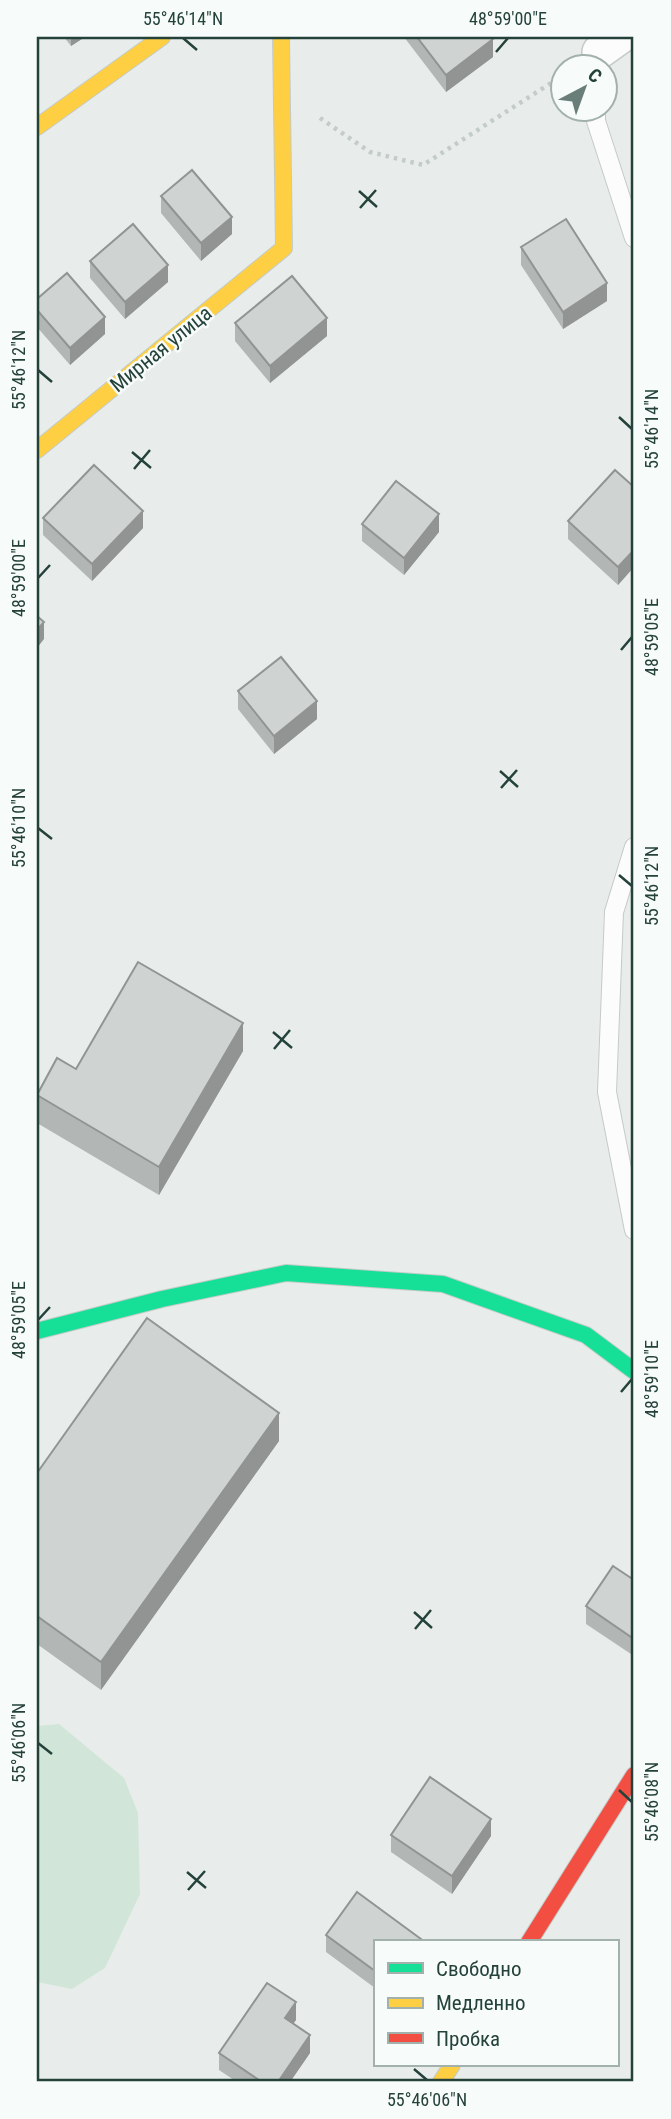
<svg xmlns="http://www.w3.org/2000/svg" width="671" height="2119" viewBox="0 0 671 2119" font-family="'Roboto Condensed',sans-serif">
<rect width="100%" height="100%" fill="#e8edeb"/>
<path fill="#d1e6d8" d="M59,1724L124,1778L138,1813L140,1894L105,1968L72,1989L37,1982V1726Z"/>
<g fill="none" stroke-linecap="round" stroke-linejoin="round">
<defs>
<path id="lane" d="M596,108V121L634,238
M634,847L614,912L607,1092L634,1230"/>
<path id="street" d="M599,52L620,37"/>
<path id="fast" d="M37,1331L162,1299L286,1273L443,1284L586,1335L634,1371"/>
<path id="slow" d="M37,127L162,37
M37,450L284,248L281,37
M441,2082L452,2065"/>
<path id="jam" d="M529,1942L634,1775"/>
</defs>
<use href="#lane" stroke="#c5cac8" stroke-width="20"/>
<use href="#street" stroke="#c5cac8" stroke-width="36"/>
<use href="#fast" stroke="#c3cbc8" stroke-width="18"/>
<use href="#slow" stroke="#c3cbc8" stroke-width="18"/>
<use href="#jam" stroke="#c3cbc8" stroke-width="18"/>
<path stroke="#c3ccca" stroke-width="4.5" stroke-dasharray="3.5 5" stroke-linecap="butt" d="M320,118L370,152L423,165L562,76"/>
<use href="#lane" stroke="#fcfcfc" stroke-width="18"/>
<use href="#street" stroke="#fcfcfc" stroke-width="33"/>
<use href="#fast" stroke="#16e098" stroke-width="16"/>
<use href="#slow" stroke="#ffcf43" stroke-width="16"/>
<use href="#jam" stroke="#f24e42" stroke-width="16"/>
</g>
<path fill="#b2b6b5" d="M64,37H85L71,46Z
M404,37H491L493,57L446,92Z
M161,196L232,234L201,261L161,213Z
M521,247L607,301L563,329L521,265Z
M90,261L168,282L125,319L90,278Z
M37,299L105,334L70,365L37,327Z
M235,323L327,336L270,383L235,341Z
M634,487V567L618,585L568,539V521Z
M43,518L143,528L92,581L43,535Z
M362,524L439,532L404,575L362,541Z
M238,691L317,719L274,754L238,709Z
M243,1051L159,1195L37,1123V1093Z
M279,1441L101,1690L37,1644V1473Z
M634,1580V1656L586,1624V1606Z
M391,1835L491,1836L452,1894L391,1852Z
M326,1935L375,1942V1988L326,1952Z
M296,2020L293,2024L310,2053L290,2082H237L219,2070V2053Z"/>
<path fill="#919493" d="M71,37H85L71,46Z
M493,39V57L446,92V75Z
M232,217V234L201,261V243Z
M168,265V282L125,319V302Z
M607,283V301L563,329V312Z
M105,317V334L70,365V348Z
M327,318V336L270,383V366Z
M143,511V528L92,581V564Z
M439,514V532L404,575V558Z
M634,550V567L618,585V567Z
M44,622V639L37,648V630Z
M317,701V719L274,754V736Z
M243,1023V1051L159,1195V1167Z
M279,1413V1441L101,1690V1662Z
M491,1819V1836L452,1894V1876Z
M296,2002V2020L285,2035V2018Z
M310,2035V2053L290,2082H278Z"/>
<path fill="#cfd4d2" stroke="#919493" stroke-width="2" d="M417,37H491L493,39L446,75Z
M192,170L232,217L201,243L161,196Z
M566,219L607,283L563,312L521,247Z
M133,224L168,265L125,302L90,261Z
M67,273L105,317L70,348L37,310V299Z
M292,276L327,318L270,366L235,323Z
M94,465L143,511L92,564L43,518Z
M615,470L634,487V550L618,567L568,521Z
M396,481L439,514L404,558L362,524Z
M37,616L44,622L37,630Z
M281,657L317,701L274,736L238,691Z
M138,962L243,1023L159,1167L37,1095L57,1058L76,1069Z
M147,1318L279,1413L101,1662L37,1616V1473Z
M613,1566L634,1580V1639L586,1606Z
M430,1777L491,1819L452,1876L391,1835Z
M357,1892L425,1942H375V1971L326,1935Z
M267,1983L296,2002L285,2018L310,2035L278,2082H262L219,2053Z"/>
<path fill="none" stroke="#24423a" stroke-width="2.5" d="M183,38L197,50M496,52L508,38M359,191L377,207M360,208L376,190M38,370L52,382M619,417L632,429M132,452L151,468M134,469L150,450M38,578L50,565M621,650L632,637M500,771L518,787M501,788L517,770M38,828L52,839M619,875L632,886M273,1032L292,1048M274,1049L290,1030M38,1320L50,1307M621,1392L632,1379M414,1612L432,1628M415,1629L431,1610M38,1743L52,1754M619,1790L632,1802M187,1872L206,1888M188,1890L205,1871M414,2069L427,2080"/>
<g text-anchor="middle" stroke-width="5" stroke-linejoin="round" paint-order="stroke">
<g font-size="21" fill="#24423a" stroke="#f7fbf9">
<text transform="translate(161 349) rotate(-39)" y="7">Мирная улица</text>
</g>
</g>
<rect width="671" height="2119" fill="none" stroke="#f7fbf9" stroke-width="77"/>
<rect x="374" y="1940" width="245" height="126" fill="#f7fbf9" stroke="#a3b1ad" stroke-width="2"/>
<rect x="388" y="1963" width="35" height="10" fill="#16e098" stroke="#a3b1ad" stroke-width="2"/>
<text x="436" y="1976" font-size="21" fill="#24423a">Свободно</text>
<rect x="388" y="1998" width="35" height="10" fill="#ffcf43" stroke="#a3b1ad" stroke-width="2"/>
<text x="436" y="2010" font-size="21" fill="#24423a">Медленно</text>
<rect x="388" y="2033" width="35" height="10" fill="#f24e42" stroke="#a3b1ad" stroke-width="2"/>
<text x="436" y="2046" font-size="21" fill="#24423a">Пробка</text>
<g transform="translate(584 88) rotate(41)"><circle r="33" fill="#f7fbf9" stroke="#a3b1ad" stroke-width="2"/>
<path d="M0-5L12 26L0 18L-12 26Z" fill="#697e78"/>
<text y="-10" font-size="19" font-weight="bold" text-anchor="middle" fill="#24423a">С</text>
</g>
<rect x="38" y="38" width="594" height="2042" fill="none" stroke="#24423a" stroke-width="2.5"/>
<g font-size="18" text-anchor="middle" fill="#24423a">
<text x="183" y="25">55°46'14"N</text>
<text x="508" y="25">48°59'00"E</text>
<text transform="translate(19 370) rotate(-90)" y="6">55°46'12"N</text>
<text transform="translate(652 429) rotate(-90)" y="6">55°46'14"N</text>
<text transform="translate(19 578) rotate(-90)" y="6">48°59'00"E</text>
<text transform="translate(652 637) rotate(-90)" y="6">48°59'05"E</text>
<text transform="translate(19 828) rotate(-90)" y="6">55°46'10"N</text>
<text transform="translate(652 886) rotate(-90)" y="6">55°46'12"N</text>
<text transform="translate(19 1320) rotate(-90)" y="6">48°59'05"E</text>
<text transform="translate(652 1379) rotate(-90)" y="6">48°59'10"E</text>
<text transform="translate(19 1743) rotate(-90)" y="6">55°46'06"N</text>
<text transform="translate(652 1802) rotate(-90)" y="6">55°46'08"N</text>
<text x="427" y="2106">55°46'06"N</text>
</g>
</svg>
